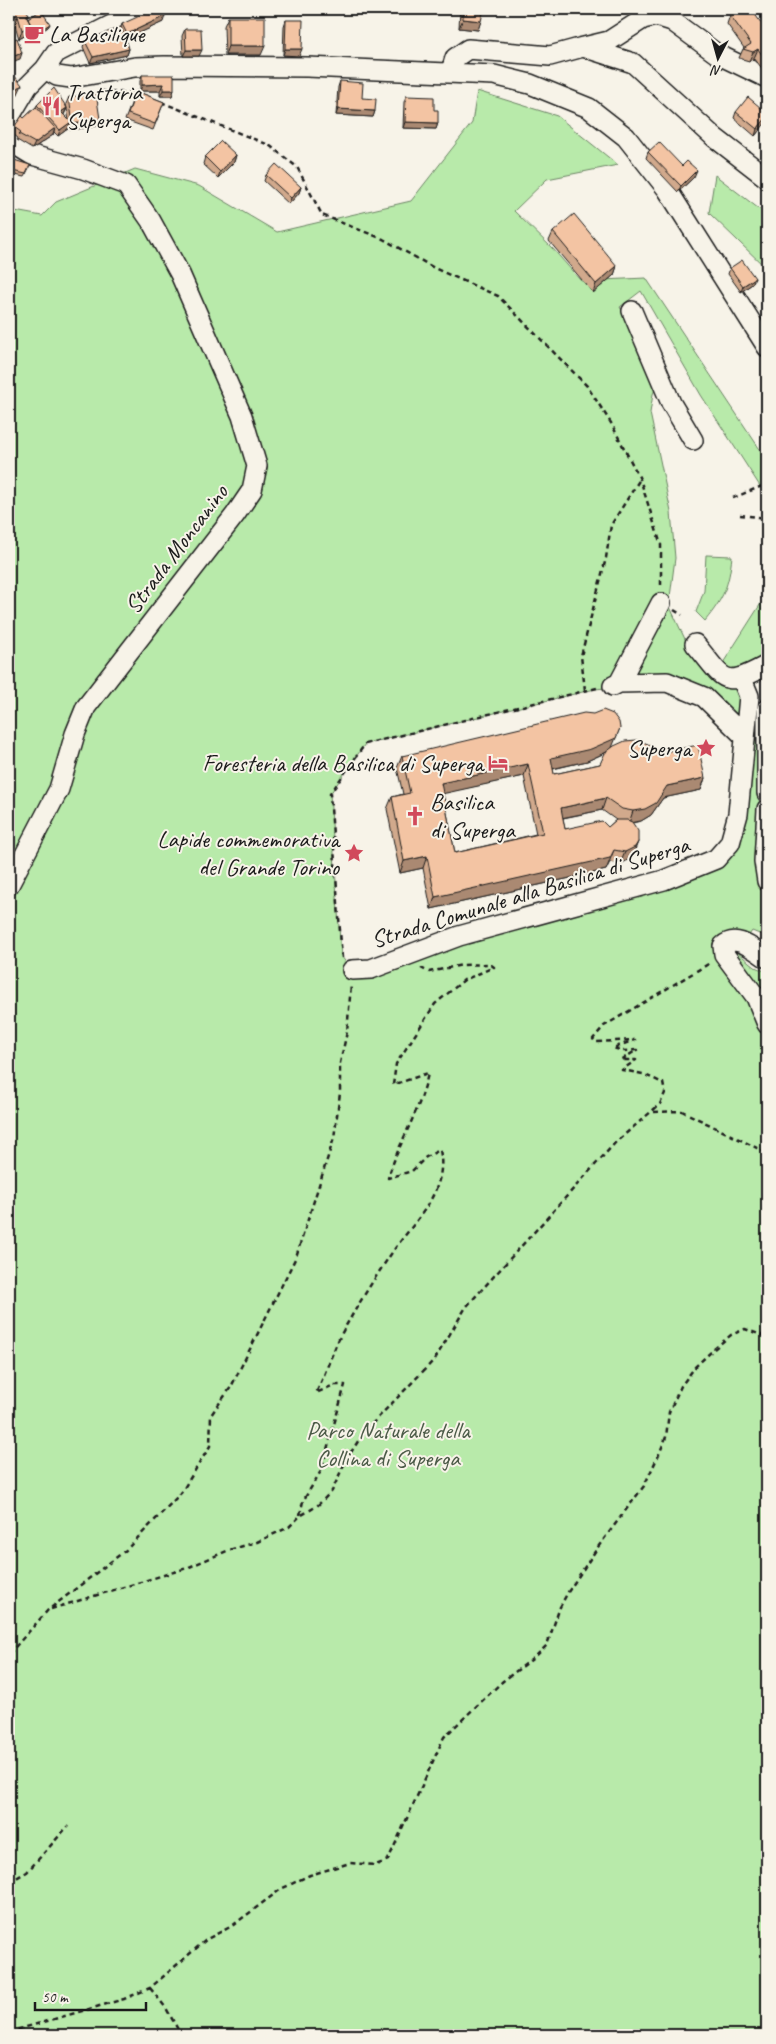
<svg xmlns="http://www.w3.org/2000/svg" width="776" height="2044" viewBox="0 0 776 2044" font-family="Caveat,sans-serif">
<rect width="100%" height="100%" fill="#f7f3e8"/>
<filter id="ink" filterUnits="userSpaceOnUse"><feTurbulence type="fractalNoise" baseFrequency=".02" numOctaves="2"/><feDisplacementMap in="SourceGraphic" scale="10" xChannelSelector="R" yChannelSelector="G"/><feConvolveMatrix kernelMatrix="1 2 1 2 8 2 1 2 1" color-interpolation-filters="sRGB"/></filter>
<g filter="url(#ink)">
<path fill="#b8eaaa" stroke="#6a8363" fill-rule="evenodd" d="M477,91L557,116L618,165L547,179L514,211L553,249L581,281L646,278L767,460V497L701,395L641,291L620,307L661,376L653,394L650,413L671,512L675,558L669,605L692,654L710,665L723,663L767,594V650L763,656L755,685L767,836V937L752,931L737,952L755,967L767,972V2035H9V210L42,216L56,202L135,169L199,186L277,232L411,201L472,123ZM668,682L744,736L738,814L716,859L352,970L341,956L330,794L365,744L595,689Z
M715,175L767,215V269L709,213Z
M706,555L732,556C729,585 724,598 705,621L696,612L704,591Z"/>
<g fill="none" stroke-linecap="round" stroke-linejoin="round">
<defs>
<path id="minor" d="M584,47L609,41L643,19L656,16L672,21L717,54L767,78
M45,69L57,76L71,78L135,67L164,66L307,67L494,75L530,84L589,108L626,137L667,189L767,347
M451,71L455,58L468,49L550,56L583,47L633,63L714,137L767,178
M9,118L28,86L45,69L56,53L143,9
M9,141L32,155L83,169L126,185L151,221L180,274L242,416L257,466L252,490L235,515L86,707L75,734L59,789L9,885
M632,311L671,403L693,440
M695,644C726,680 721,690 767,665
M619,683L661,603
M613,686L619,683L667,682L704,697L744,736
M767,709V793
M767,809L764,861L767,881
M767,958C754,950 737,933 723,946L724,954L756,997L767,1024
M352,970L371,969L459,936L664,880L716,859L730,843L738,814L749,696L742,679"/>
</defs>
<use href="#minor" stroke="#1c1c1c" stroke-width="22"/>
<path stroke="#1c1c1c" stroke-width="2.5" stroke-dasharray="5 4" stroke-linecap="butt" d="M101,91L138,93
M161,102L269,145L297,167L322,215L383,239L436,269L498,296L587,386L611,423L640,479L661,545V587
M733,498L767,484
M740,515L767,518
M674,610L682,615
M585,690L581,656L606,558L611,525L640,479
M342,958L330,794L365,744L597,688
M654,1112L682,1111L767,1153
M300,1515L303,1501L321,1471L345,1385H334L316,1393C327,1371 334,1345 347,1324C362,1298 379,1271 396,1247C418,1218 448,1189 440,1150L426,1157L412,1171L388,1178C399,1141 421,1110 428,1073L393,1085L396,1064L435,1004L464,980L494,967L490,964L462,965L429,972L421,968
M51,1609L187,1568L229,1550L257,1542L289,1527L300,1516L317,1506L332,1491L346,1460L364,1432L435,1359L466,1307L616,1142L660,1104L665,1093L663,1083L643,1074L622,1070L636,1060H621L637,1050L623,1051L613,1048L635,1040L595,1042L593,1039L604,1026L710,963
M9,1654L48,1610L126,1550L181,1493L210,1446L211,1415L231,1387L296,1257L334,1138L340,1093V1063L347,1032L351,985
M9,1882L27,1872L68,1826
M150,1988L166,2008L181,2035
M9,2032L124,1999L150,1988L207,1939L232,1926L281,1889L310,1875L350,1863L376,1865L388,1860L444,1737L503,1681L535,1657L547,1645L560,1607L568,1592L598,1547L644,1486L660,1452L666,1437L669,1412L681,1386L695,1367L714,1349L731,1335L745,1329L767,1337"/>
<use href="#minor" stroke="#f7f3e8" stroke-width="19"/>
</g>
<path fill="#d1a98c" stroke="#1c1c1c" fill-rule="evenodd" d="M9,9L29,14L27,18L28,19L50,24L48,27L31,38L28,34L19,39L15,25L11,28L9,40Z
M460,9H484L478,30L459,28Z
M730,15L767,31V75L754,58L749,61L739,58L743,49L744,48L727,24Z
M228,17L261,55H225L224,26Z
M286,20L299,56L283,55L284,26Z
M163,22L126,39L129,49L127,55L90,63L83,47L85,41L121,27L122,24Z
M185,29L199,56H183L182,36Z
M142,75L174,90L172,96H160V91H140V81Z
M340,81L362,98L375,111L373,117L336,115L338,87Z
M136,91L164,102L153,130L125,120Z
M406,96L434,110L438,123L436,129L403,128L404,102Z
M69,97L97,126L70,130V126L69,128L58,136L54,132L53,135L32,149L17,140L18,138L11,133L14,127L36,107L37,105L67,108L64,115L69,120L66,104Z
M736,112L767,113V120L755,136L734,118Z
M648,152L682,166L694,177L678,192L646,158Z
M236,155L234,162L218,178L203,164L205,157Z
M14,160L29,168L24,177L11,174Z
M266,175L301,187L299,193L289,204L264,181Z
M553,232L617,266L614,275L593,293L549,241Z
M730,268L755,278L752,284L741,292L728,274Z
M613,747L660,753L705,778L701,790L663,798L651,815L641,821L632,823L638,842L633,854L630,859L620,864L610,862L606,870L431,909L423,868L400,873L387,809L392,797L403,794L397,768L402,756ZM607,752L600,764L554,774L553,769L587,761ZM524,776L536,834L455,853L443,793ZM602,810L616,820L608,827L565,829L563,818Z"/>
<path fill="#aa8972" stroke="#1c1c1c" d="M18,16L15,25L9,29V21Z
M165,16L163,22L125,40L127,34Z
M463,19L481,21L478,30L459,28Z
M50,24L48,27L31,38L32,35Z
M31,25L28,34L19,39L22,30Z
M13,31L9,40V33Z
M228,46H265L261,55H225Z
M129,49L127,55L90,63L93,57Z
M285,49H302L299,56L283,55Z
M758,49L754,58L749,61L753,52Z
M186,50H202L199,56H183Z
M22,53L20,59L9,63V58Z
M163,84L160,91H140L142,85Z
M22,85L17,96L13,100L9,110V101L12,93Z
M163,90H174L172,96H160Z
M67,108L64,114L59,119L61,112Z
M338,109L375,111L373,117L336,115Z
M767,117V121L755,136L757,129Z
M100,119L97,126L70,130L73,124Z
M71,122L69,128L58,136L60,130Z
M405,122L438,123L436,129L403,128Z
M55,128L53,135L32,149L35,143Z
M236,155L234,162L218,178L220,172Z
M697,170L694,177L678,192L681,186Z
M301,187L299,193L289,204L291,198Z
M617,266L614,275L593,293L596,284Z
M755,278L752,284L741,292L743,286Z
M620,728L611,750L587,761L547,770L551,758Z
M528,764L524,776L437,795L441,783Z
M705,778L701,790L663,798L651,815L641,821L629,823L633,811L667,786Z
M606,798L602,810L556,819L561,808Z
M638,842L633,854L630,859L620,864L625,852Z
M614,850L606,870L431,909L435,897Z
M427,856L423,868L400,873L404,861Z"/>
<path fill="#f3c4a3" stroke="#1c1c1c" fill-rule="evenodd" d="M9,9H25L29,14L26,16L31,25L22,30L18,16L9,21Z
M155,9H162L165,16L127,34L122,24Z
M463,9H484L481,21L463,19Z
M739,9H751L767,31V62L758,49L753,52L743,49L751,44L730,15Z
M41,10L50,24L32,35L29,31L31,25L28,19Z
M228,17H265V46H228Z
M286,20H303L302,49H285Z
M9,23L13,31L9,33Z
M121,27L129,49L93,57L85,41Z
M185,29H201L202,50H186Z
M17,38L22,53L9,58V41Z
M13,74L22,85L12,93L14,97L9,103V78Z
M142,75H174V90H163V84L142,85Z
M340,81L363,83L362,98L376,99L375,111L338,109Z
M54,88L67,108L61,112L71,122L60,130L37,105Z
M136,91L164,102L155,124L128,114Z
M96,93L100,119L73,124L69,97Z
M406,96L434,97V110H438V123L405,122Z
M748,97L767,113V117L757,129L736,112Z
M36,107L55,128L35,143L19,134L21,132L14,127L22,116L24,118Z
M221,141L236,155L220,172L205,157Z
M659,142L682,166L687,161L697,170L681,186L648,152Z
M14,160L30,165L26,174L12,171Z
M276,164L301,187L291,198L266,175Z
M574,214L617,266L596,284L553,232Z
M742,260L755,278L743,286L730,268Z
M603,710L613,714L619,722L620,728L616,738L591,749L551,758L554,774L600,764L605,753L614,746L625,741L637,740L648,744L660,753L698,745L705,778L667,786L656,803L645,809L633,811L622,809L606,798L561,808L565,829L602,821L608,827L616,820H627L632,822L638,831V842L635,847L625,852L614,850L610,858L435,897L427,856L404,861L392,797L410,793L402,756L584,713L593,714ZM528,764L543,833L455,853L441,783Z"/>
</g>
<defs>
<symbol id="cafe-bare" viewBox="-9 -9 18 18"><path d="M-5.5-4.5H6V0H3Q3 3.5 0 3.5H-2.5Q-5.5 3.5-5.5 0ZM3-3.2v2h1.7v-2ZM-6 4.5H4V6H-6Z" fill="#d1495b" stroke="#f7f3e8" stroke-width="2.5" paint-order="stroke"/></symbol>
<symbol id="restaurant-bare" viewBox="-9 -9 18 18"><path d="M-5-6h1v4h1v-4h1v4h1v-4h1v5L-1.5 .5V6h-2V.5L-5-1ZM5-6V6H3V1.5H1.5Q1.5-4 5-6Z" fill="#d1495b" stroke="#f7f3e8" stroke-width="2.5" paint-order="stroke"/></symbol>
<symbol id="sight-bare" viewBox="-9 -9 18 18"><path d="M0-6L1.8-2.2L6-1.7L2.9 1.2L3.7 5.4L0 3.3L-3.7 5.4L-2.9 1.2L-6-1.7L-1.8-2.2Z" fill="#d1495b" stroke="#f7f3e8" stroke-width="2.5" paint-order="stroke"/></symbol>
<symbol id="hotel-bare" viewBox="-9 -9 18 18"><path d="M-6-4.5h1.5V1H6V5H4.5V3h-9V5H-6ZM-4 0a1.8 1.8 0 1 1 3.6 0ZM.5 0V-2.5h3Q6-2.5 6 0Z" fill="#d1495b" stroke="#f7f3e8" stroke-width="2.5" paint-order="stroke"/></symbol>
<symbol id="church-bare" viewBox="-9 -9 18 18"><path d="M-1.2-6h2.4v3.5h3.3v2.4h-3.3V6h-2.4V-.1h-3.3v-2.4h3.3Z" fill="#d1495b" stroke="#f7f3e8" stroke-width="2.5" paint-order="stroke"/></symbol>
</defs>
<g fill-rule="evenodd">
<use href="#cafe-bare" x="20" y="20" width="28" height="28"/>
<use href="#restaurant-bare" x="37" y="92" width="28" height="28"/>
<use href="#sight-bare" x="692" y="734" width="28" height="28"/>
<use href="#hotel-bare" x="484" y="749" width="28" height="28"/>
<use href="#church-bare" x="401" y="802" width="28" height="28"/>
<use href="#sight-bare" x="340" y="839" width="28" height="28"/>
</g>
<g text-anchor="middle" stroke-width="4" stroke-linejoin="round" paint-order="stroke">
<g font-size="24" fill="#1c1c1c" stroke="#f7f3e8" text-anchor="start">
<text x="49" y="42">La Basilique</text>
<text x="66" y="100">Trattoria<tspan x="66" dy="28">Superga</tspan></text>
<text x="691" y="756" text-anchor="end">Superga</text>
<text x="483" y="771" text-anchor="end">Foresteria della Basilica di Superga</text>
<text x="430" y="810">Basilica<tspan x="430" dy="28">di Superga</tspan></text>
<text x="339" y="847" text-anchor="end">Lapide commemorativa<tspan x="339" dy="28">del Grande Torino</tspan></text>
</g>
<g font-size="24" fill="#1c1c1c" stroke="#f7f3e8">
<text transform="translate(176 549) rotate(-53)" y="8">Strada Moncanino</text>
<text transform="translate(530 892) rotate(-17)" y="8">Strada Comunale alla Basilica di Superga</text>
</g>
<g font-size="24" fill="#4b5a47" stroke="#f7f3e8">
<text x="388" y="1438">Parco Naturale della<tspan x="388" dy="28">Collina di Superga</tspan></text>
</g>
</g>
<rect width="776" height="2044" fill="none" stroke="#f7f3e8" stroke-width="30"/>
<rect x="15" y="15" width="746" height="2014" fill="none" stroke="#1c1c1c" stroke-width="2" filter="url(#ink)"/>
<g transform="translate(718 58) rotate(186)" stroke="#f7f3e8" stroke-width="4" paint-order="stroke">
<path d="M0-4L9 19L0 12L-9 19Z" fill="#1c1c1c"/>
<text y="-8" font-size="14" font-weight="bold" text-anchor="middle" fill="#1c1c1c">N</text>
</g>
<path d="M35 2002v8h111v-8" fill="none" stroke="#1c1c1c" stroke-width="2.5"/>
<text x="42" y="2002" font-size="15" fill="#1c1c1c" stroke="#f7f3e8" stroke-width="4" paint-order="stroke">50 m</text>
</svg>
